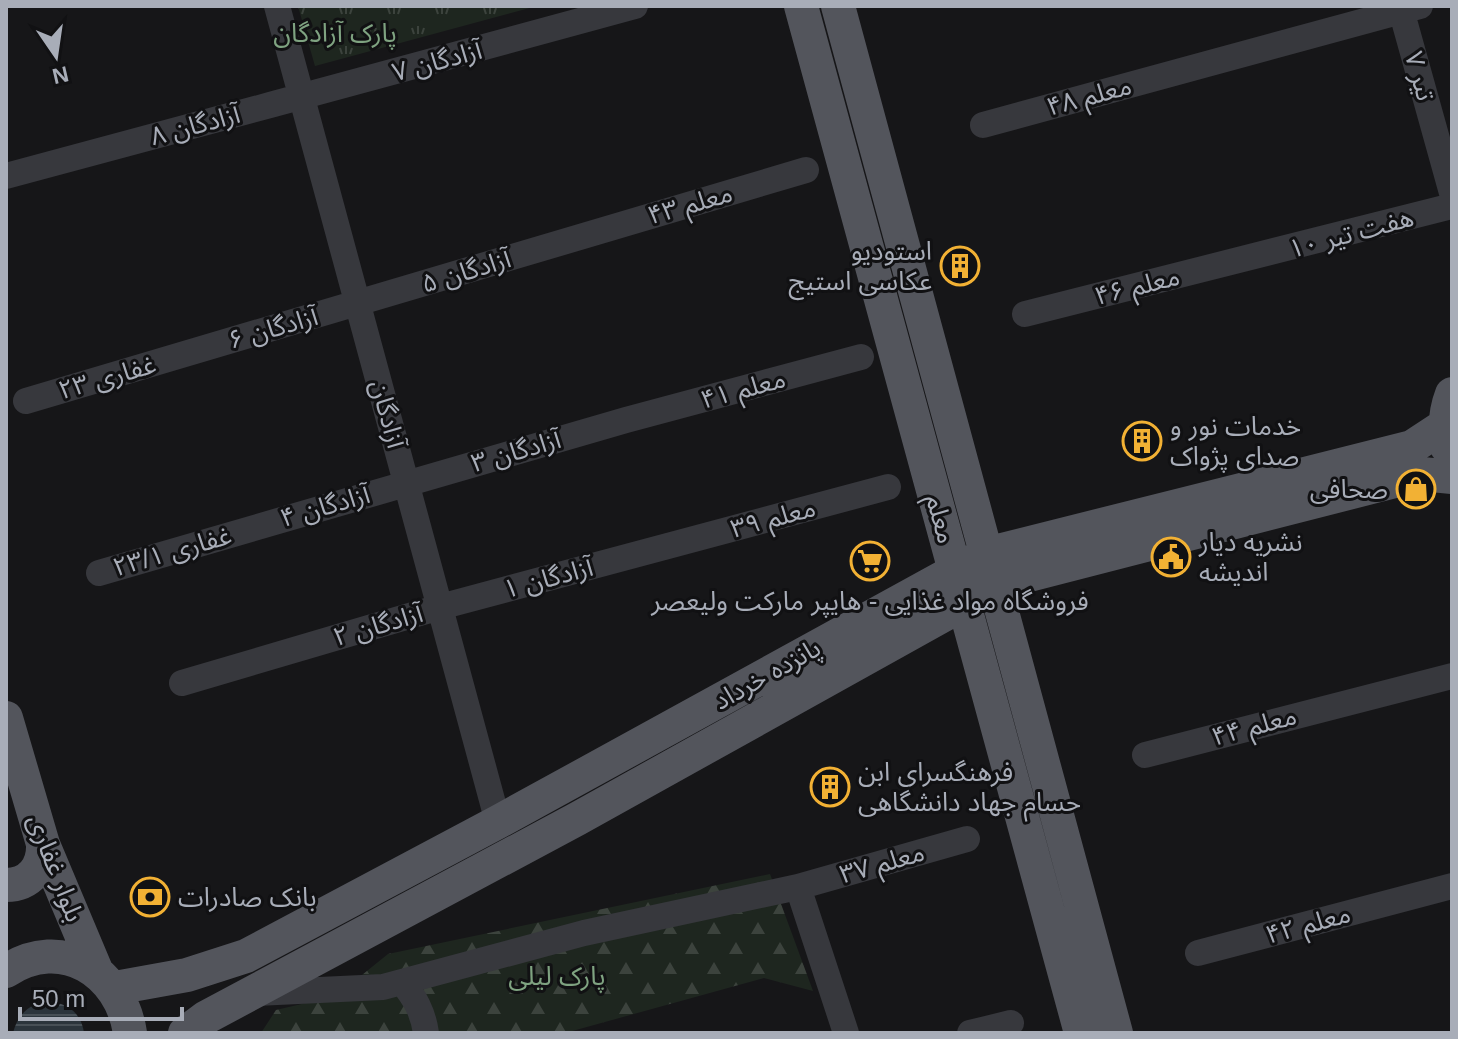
<svg xmlns="http://www.w3.org/2000/svg" width="1458" height="1039" viewBox="0 0 1458 1039" font-family="Helvetica,'Noto Sans Arabic',sans-serif">
<defs>
<pattern id="forest-firs" width="22" height="20" patternUnits="userSpaceOnUse" patternTransform="scale(2)"><rect width="22" height="20" fill="#1e261f"/><path d="M5 1l3.5 6h-7zM16 11l3.5 6h-7z" fill="#3c433d"/></pattern>
<pattern id="park-tufts" width="24" height="20" patternUnits="userSpaceOnUse" patternTransform="scale(2)"><rect width="24" height="20" fill="#1e261f"/><path d="M3 7l-1-3M5 7V3M7 7l1-3M15 17l-1-3M17 17v-4M19 17l1-3" fill="none" stroke="#3c433d"/></pattern>
<pattern id="water-rules" width="6" height="5" patternUnits="userSpaceOnUse" patternTransform="scale(2)"><rect width="6" height="5" fill="#2c353c"/><path d="M0 2.5h6" fill="none" stroke="#485056"/></pattern>
</defs>
<rect width="100%" height="100%" fill="#161618"/>
<path fill="url(#forest-firs)" d="M770,874L813,991L764,978L565,1033H261L276,1010L336,996L388,954Z"/>
<path fill="url(#park-tufts)" d="M298,6H537L315,66Z"/>
<path fill="url(#water-rules)" d="M47,1001C67,1003 81,1012 84,1033H13C18,1014 28,1005 47,1001Z"/>
<g fill="none" stroke-linecap="round" stroke-linejoin="round">
<path stroke="#37383d" stroke-width="26" d="M277,6L498,822
M1400,6L1452,193
M983,125L1420,6
M6,176C216,120 425,63 635,6
M1025,314L1452,206
M26,401L806,170
M99,573L626,420L861,357
M182,683L440,607L888,487
M1145,755L1452,676
M798,887L967,839
M1198,953L1452,886
M402,982C415,998 423,1012 426,1033
M256,993L383,987L584,933L798,887L846,1033
M970,1033L1011,1023"/>
<path stroke="#53555c" stroke-width="34" d="M801,6L1081,1033
M838,6L1116,1033
M1447,447C1444,428 1445,412 1452,394
M6,718L43,844L96,970
M6,885C30,885 44,867 43,844
M6,971C62,934 121,972 130,1033
M115,988L187,975L246,956L498,822L986,554L1412,447L1444,426
M185,1033L205,1018L577,819L994,587L1029,575L1422,474L1452,477"/>
</g>
<defs>
<symbol id="building-ring" viewBox="-11 -11 22 22"><circle r="9.5" fill="#111113" stroke="#f2b134" stroke-width="1.5"/><path d="M-4-6H4V6H1V3H-1V6H-4ZM-2.5-4.3h1.7v1.8h-1.7ZM.8-4.3h1.7v1.8H.8ZM-2.5-1h1.7V.8h-1.7ZM.8-1h1.7V.8H.8Z" fill="#f2b134"/></symbol>
<symbol id="shop-ring" viewBox="-11 -11 22 22"><circle r="9.5" fill="#111113" stroke="#f2b134" stroke-width="1.5"/><path d="M-5-2.5h2.3a2.7 3.5 0 0 1 5.4 0H5L5.5 6h-11ZM-1.5-2.5h3a1.5 2.3 0 0 0-3 0Z" fill="#f2b134"/></symbol>
<symbol id="civic-ring" viewBox="-11 -11 22 22"><circle r="9.5" fill="#111113" stroke="#f2b134" stroke-width="1.5"/><path d="M-.6-6.5H3V-4.5H.6V-3L4-1V1h2V6H-6V1h2V-1L-.6-3ZM-1.2 2.5V6h2.4V2.5Z" fill="#f2b134"/></symbol>
<symbol id="supermarket-ring" viewBox="-11 -11 22 22"><circle r="9.5" fill="#111113" stroke="#f2b134" stroke-width="1.5"/><path d="M-6-5.5h2.5l.6 2H6L4.5 2H-2.5L-4.4-4H-6ZM-1.5 3.2a1.3 1.3 0 1 0 .1 0ZM3 3.2a1.3 1.3 0 1 0 .1 0Z" fill="#f2b134"/></symbol>
<symbol id="bank-ring" viewBox="-11 -11 22 22"><circle r="9.5" fill="#111113" stroke="#f2b134" stroke-width="1.5"/><path d="M-6-4H6V4H-6ZM0-2.3a2.3 2.3 0 1 0 0 4.6a2.3 2.3 0 1 0 0-4.6Z" fill="#f2b134"/></symbol>
</defs>
<g fill-rule="evenodd">
<use href="#building-ring" x="938" y="244" width="44" height="44"/>
<use href="#building-ring" x="1120" y="419" width="44" height="44"/>
<use href="#shop-ring" x="1394" y="467" width="44" height="44"/>
<use href="#civic-ring" x="1149" y="535" width="44" height="44"/>
<use href="#supermarket-ring" x="848" y="539" width="44" height="44"/>
<use href="#building-ring" x="808" y="765" width="44" height="44"/>
<use href="#bank-ring" x="128" y="875" width="44" height="44"/>
</g>
<g text-anchor="middle" stroke-width="6" stroke-linejoin="round" paint-order="stroke">
<g font-size="26" fill="#7fa381" stroke="#111113">
<text x="335" y="42">پارک آزادگان</text>
<text x="557" y="985">پارک لیلی</text>
</g>
<g font-size="26" fill="#a8adb8" stroke="#111113">
<text transform="translate(437 61) rotate(-15)" y="9">آزادگان ۷</text>
<text transform="translate(1420 76) rotate(74)" y="9">۷ تیر</text>
<text transform="translate(1089 96) rotate(-15)" y="9">معلم ۴۸</text>
<text transform="translate(195 125) rotate(-15)" y="9">آزادگان ۸</text>
<text transform="translate(690 204) rotate(-16)" y="9">معلم ۴۳</text>
<text transform="translate(1351 233) rotate(-15)" y="9">هفت تیر ۱۰</text>
<text transform="translate(466 271) rotate(-17)" y="9">آزادگان ۵</text>
<text transform="translate(1137 286) rotate(-14)" y="9">معلم ۴۶</text>
<text transform="translate(273 328) rotate(-16)" y="9">آزادگان ۶</text>
<text transform="translate(107 377) rotate(-16)" y="9">غفاری ۲۳</text>
<text transform="translate(743 389) rotate(-15)" y="9">معلم ۴۱</text>
<text transform="translate(388 414) rotate(75)" y="9">آزادگان</text>
<text transform="translate(516 451) rotate(-16)" y="9">آزادگان ۳</text>
<text transform="translate(325 506) rotate(-16)" y="9">آزادگان ۴</text>
<text transform="translate(773 518) rotate(-15)" y="9">معلم ۳۹</text>
<text transform="translate(941 519) rotate(75)" y="9">معلم</text>
<text transform="translate(172 551) rotate(-16)" y="9">غفاری ۲۳/۱</text>
<text transform="translate(548 578) rotate(-15)" y="9">آزادگان ۱</text>
<text transform="translate(378 625) rotate(-16)" y="9">آزادگان ۲</text>
<text transform="translate(767 674) rotate(-29)" y="9">پانزده خرداد</text>
<text transform="translate(1254 726) rotate(-15)" y="9">معلم ۴۴</text>
<text transform="translate(882 863) rotate(-16)" y="9">معلم ۳۷</text>
<text transform="translate(56 868) rotate(69)" y="9">بلوار غفاری</text>
<text transform="translate(1308 924) rotate(-15)" y="9">معلم ۴۲</text>
</g>
<g font-size="26" fill="#a8adb8" stroke="#111113" text-anchor="start">
<text x="932" y="260" text-anchor="end">استودیو<tspan x="932" dy="30">عکاسی استیج</tspan></text>
<text x="1170" y="435">خدمات نور و<tspan x="1170" dy="30">صدای پژواک</tspan></text>
<text x="1388" y="498" text-anchor="end">صحافی</text>
<text x="1199" y="551">نشریه دیار<tspan x="1199" dy="30">اندیشه</tspan></text>
<text x="870" y="610" text-anchor="middle">فروشگاه مواد غذایی - هایپر مارکت ولیعصر</text>
<text x="858" y="781">فرهنگسرای ابن<tspan x="858" dy="30">حسام جهاد دانشگاهی</tspan></text>
<text x="178" y="906">بانک صادرات</text>
</g>
</g>
<rect width="1458" height="1039" fill="none" stroke="#a8adb8" stroke-width="16"/>
<g transform="translate(56 56) rotate(167)" stroke="#111113" stroke-width="6" paint-order="stroke">
<path d="M0-6L14 30L0 20L-14 30Z" fill="#a8adb8"/>
<text y="-12" font-size="22" font-weight="bold" text-anchor="middle" fill="#a8adb8">N</text>
</g>
<path d="M20 1007v12h162v-12" fill="none" stroke="#a8adb8" stroke-width="4"/>
<text x="32" y="1007" font-size="24" fill="#a8adb8" stroke="#111113" stroke-width="6" paint-order="stroke">50 m</text>
</svg>
